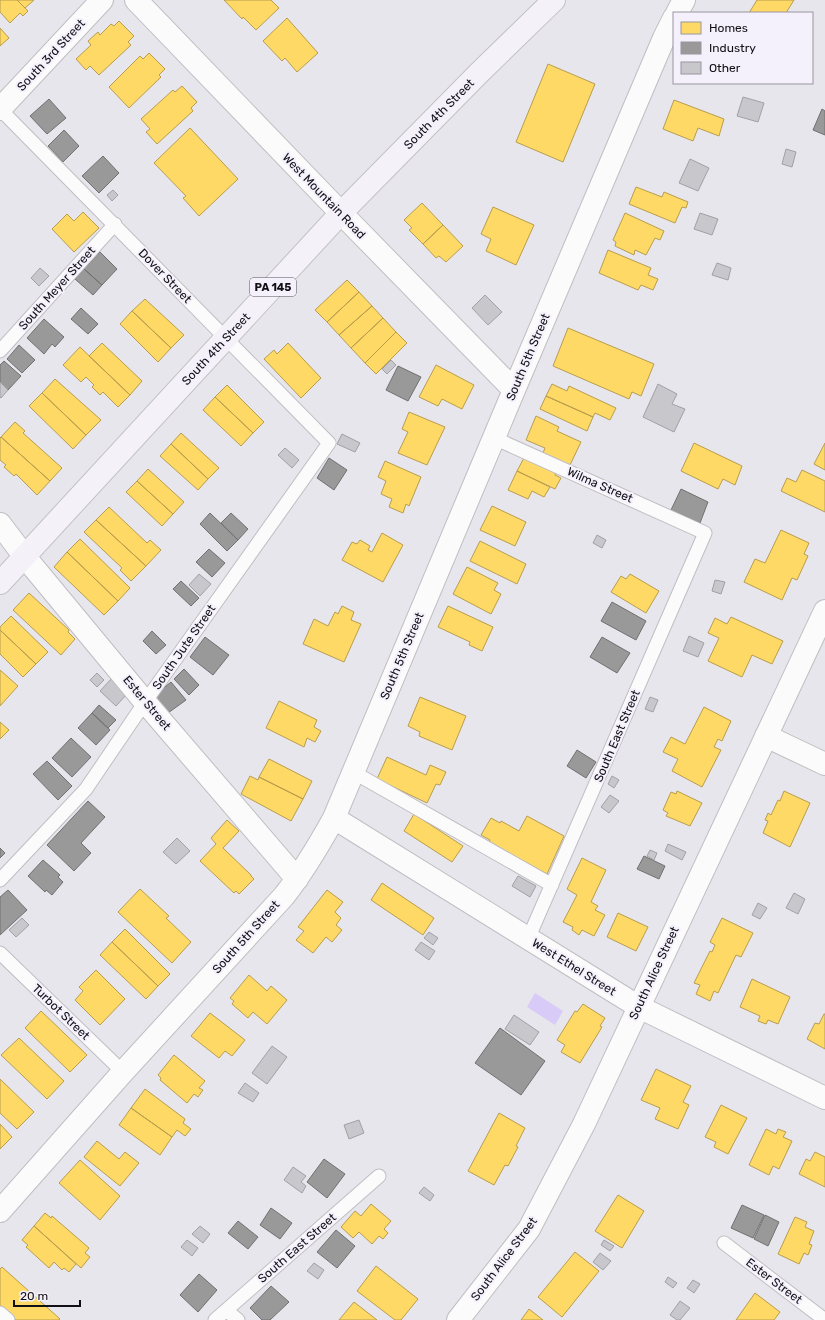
<svg xmlns="http://www.w3.org/2000/svg" width="825" height="1320" viewBox="0 0 825 1320" font-family="Rubik,sans-serif">
<rect width="100%" height="100%" fill="#e7e6ec"/>
<path fill="#d9cbf8" d="M535,993L563,1011L555,1025L527,1007Z"/>
<path fill="#ffd966" stroke="#b89d4d" d="M0,0H17L28,11L23,16L20,13L10,23L0,12Z
M17,0H34L25,8Z
M224,0H271L279,8L256,30L243,17L242,19Z
M757,0H794L786,13H749Z
M287,18L318,53L297,72L285,58L282,61L263,41Z
M119,21L134,36L128,42L131,45L99,75L90,66L86,70L76,59L91,45L88,41L98,32L100,35L111,24L114,26Z
M0,28L9,38L0,46Z
M149,53L165,69L159,75L161,77L129,108L109,87L140,56L143,59Z
M548,64L595,84L563,162L516,142Z
M182,86L197,102L191,108L193,111L157,144L146,132L150,129L141,119L173,90L175,92Z
M674,100L724,119L719,136L698,128L693,141L663,129Z
M190,128L238,179L199,216L183,198L186,196L154,163Z
M636,187L662,197L664,192L688,202L686,208L682,207L675,223L629,204Z
M422,203L443,225L423,244L409,230L412,228L404,220Z
M493,207L534,225L516,265L486,251L491,239L481,234Z
M83,212L99,228L74,252L52,229L67,214L74,221Z
M625,213L664,231L660,240L655,238L646,255L635,250L634,255L615,246L616,242L613,240Z
M443,225L463,246L446,262L439,256L436,258L423,244Z
M608,250L651,268L648,275L658,279L653,290L641,285L638,290L599,273Z
M347,280L359,292L327,322L315,310Z
M359,292L372,306L339,335L327,322Z
M145,299L184,335L171,348L132,311Z
M372,306L383,318L351,348L339,335Z
M132,311L171,348L158,362L120,324Z
M383,318L396,332L365,363L351,348Z
M568,328L654,364L641,396L632,392L629,399L553,366Z
M396,332L407,343L376,374L365,363Z
M102,343L142,381L130,395L89,356Z
M288,343L321,378L301,398L264,359L274,350L277,354Z
M80,347L130,395L118,407L103,392L100,395L92,387L94,385L86,377L81,382L63,365Z
M436,365L474,385L462,409L442,399L438,406L419,397Z
M55,379L101,420L86,435L42,393Z
M552,384L567,391L569,386L616,408L610,420L595,413L593,417L546,396Z
M227,385L264,422L253,433L215,397Z
M42,393L86,435L73,449L29,406Z
M546,396L593,417L587,431L540,409Z
M215,397L253,433L241,446L203,410Z
M409,412L445,427L427,465L398,453L408,432L402,429Z
M536,416L559,427L557,431L581,442L570,465L543,453L545,448L526,440Z
M15,422L25,431L23,433L62,468L50,481L1,437Z
M181,433L219,468L208,479L171,444Z
M1,437L50,481L37,495L16,474L14,476L4,467L6,465L0,460V438Z
M694,443L742,466L735,485L723,479L718,489L681,471Z
M825,443V470L814,464Z
M171,444L208,479L198,490L160,456Z
M525,456L556,471L555,475L561,478L555,489L517,471Z
M385,461L421,477L409,506L406,504L403,513L389,507L392,499L381,494L386,481L378,477Z
M148,469L184,502L173,514L137,481Z
M802,470L825,481V512L781,491L787,478L796,482Z
M517,471L550,487L544,497L532,491L528,499L508,490Z
M137,481L173,514L162,526L126,492Z
M492,506L526,522L515,546L480,530Z
M109,507L147,543L150,540L161,550L146,566L96,520Z
M96,520L146,566L131,581L120,570L122,568L84,532Z
M781,530L809,543L804,554L808,556L797,580L792,578L782,600L744,582L755,559L765,563Z
M382,533L403,545L383,582L342,560L352,542L357,544L360,540L370,546L368,550L372,552Z
M80,539L130,588L118,601L67,552Z
M480,541L526,564L517,584L470,561Z
M67,552L118,601L104,615L54,567Z
M467,567L498,583L494,590L501,594L491,614L453,594Z
M630,574L659,591L646,613L611,592L621,576L626,579Z
M29,593L69,630L68,632L75,639L61,655L13,610Z
M342,606L354,612L351,620L361,624L344,662L303,644L314,619L328,626L335,612L338,614Z
M448,606L493,627L482,651L469,645L470,642L438,627Z
M11,616L48,652L36,664L0,630V627Z
M731,617L783,641L772,664L752,655L742,677L708,661L719,638L708,633L715,618L727,624Z
M0,630L36,664L23,677L0,654Z
M0,670L18,686L0,706Z
M420,697L466,716L452,750L419,736L420,732L408,726Z
M279,701L317,720L314,727L321,731L315,742L307,738L304,747L266,728Z
M704,707L731,721L722,741L718,739L714,747L721,750L702,787L672,771L678,759L663,752L671,737L685,744Z
M0,722L9,730L0,739Z
M387,757L426,775L430,765L446,772L440,785L436,784L427,803L377,779Z
M269,759L312,781L303,799L259,777Z
M250,776L258,780L259,777L303,799L291,821L241,794Z
M677,791L702,803L690,826L666,816L668,813L663,810L671,792L676,794Z
M784,791L810,803L790,847L763,833L768,821L765,820L768,813L771,815L778,800L780,801Z
M414,814L463,846L452,862L404,831Z
M527,816L564,836L547,874L489,842L490,840L481,835L491,818L500,823L501,821L519,831Z
M227,820L239,831L223,848L251,875V876L254,879L239,894L236,891L234,893L200,861L216,844L211,838Z
M582,858L606,870L591,902L598,906L595,910L605,915L594,936L582,930L579,935L572,930L573,927L563,922L577,895L567,889Z
M382,883L434,918L423,935L371,900Z
M140,889L169,916L166,918L191,942L172,963L118,912Z
M327,890L343,902L335,912L341,918L336,925L342,930L332,942L326,937L313,953L296,940L304,931L298,927Z
M618,913L648,927L636,951L607,937Z
M722,918L753,933L741,957L736,955L718,993L714,991L710,1001L696,994L700,985L694,983L710,951L712,952L715,945L710,942Z
M125,929L170,974L158,986L112,942Z
M112,942L158,986L146,999L100,955Z
M96,970L125,999L100,1025L75,1000L83,991L79,987Z
M249,975L267,991L271,986L287,1000L267,1024L253,1012L248,1018L232,1004L234,1001L230,998Z
M752,979L790,997L778,1024L768,1020L766,1024L758,1021L760,1016L740,1007Z
M583,1004L605,1018L600,1026L602,1027L580,1063L561,1052L565,1045L557,1040L575,1011L577,1012Z
M41,1011L87,1055L70,1072L25,1028Z
M210,1013L245,1040L232,1056L225,1051L219,1058L191,1036Z
M824,1014H825V1049L807,1039L815,1023L819,1024Z
M19,1038L64,1081L47,1099L1,1055Z
M174,1055L205,1081L199,1088L203,1090L198,1097L194,1094L187,1103L160,1080L161,1078L158,1075Z
M656,1069L691,1086L683,1102L689,1105L678,1129L655,1119L660,1108L641,1100Z
M0,1079L34,1112L17,1129L0,1113Z
M145,1089L185,1119L183,1123L191,1129L185,1136L177,1130L172,1137L131,1108Z
M721,1105L747,1118L728,1154L714,1147L716,1142L705,1137Z
M131,1108L172,1137L160,1155L119,1125Z
M499,1113L525,1128L516,1146L518,1147L508,1166L505,1165L494,1185L468,1171Z
M0,1124L12,1137L0,1149Z
M766,1129L776,1134L778,1129L786,1132L783,1137L792,1141L779,1169L773,1166L769,1175L749,1165Z
M97,1141L119,1159L125,1152L139,1163L120,1186L84,1157Z
M815,1152L825,1157V1187L799,1174L806,1159L810,1161Z
M80,1160L120,1196L100,1220L59,1183Z
M618,1195L644,1211L622,1248L595,1231Z
M371,1204L391,1221L384,1229L388,1233L383,1239L379,1236L372,1244L359,1232L353,1238L341,1227L355,1211L361,1216Z
M45,1213L51,1218L52,1216L89,1248L85,1253L90,1257L81,1268L34,1226Z
M795,1217L807,1222L805,1227L814,1231L809,1244L812,1245L808,1255L804,1253L799,1264L778,1254Z
M34,1226L76,1264L69,1272L64,1268L62,1270L54,1262L49,1268L26,1247L28,1245L22,1240Z
M575,1252L599,1271L562,1317L538,1297Z
M376,1266L418,1299L401,1320H395L357,1291Z
M2,1267L60,1319L59,1320H16L0,1306V1269Z
M755,1293L780,1312L774,1320H736Z
M354,1302L377,1320H339Z
M529,1309L543,1320H521Z"/>
<path fill="#999" stroke="#707071" d="M49,99L66,118L47,134L30,116Z
M822,109L825,111V135L813,130Z
M64,130L79,146L63,162L48,146Z
M103,156L119,173L99,193L82,176Z
M100,252L117,269L102,285L84,269Z
M84,269L102,285L93,295L75,279Z
M81,308L98,324L88,334L71,319Z
M44,319L64,337L55,347L52,344L44,354L27,338Z
M19,345L35,360L22,373L7,359Z
M4,361L21,376L8,390L0,382V365Z
M398,366L421,377L408,401L386,390Z
M329,458L347,470L334,490L317,478Z
M681,489L708,502L700,523L671,510Z
M210,513L238,540L227,551L200,524Z
M231,513L248,529L238,540L221,523Z
M209,549L225,563L212,577L196,562Z
M181,581L199,598L191,606L173,589Z
M612,602L646,621L636,640L601,621Z
M152,631L166,645L156,654L143,641Z
M205,637L229,655L213,675L190,657Z
M602,637L630,653L617,673L590,657Z
M184,669L199,685L189,695L174,679Z
M171,682L186,700L168,713L154,696Z
M99,705L116,720L108,728L92,713Z
M92,713L110,730L96,745L78,728Z
M71,738L91,757L72,777L52,758Z
M577,750L596,762L586,778L567,766Z
M47,761L72,786L58,800L33,774Z
M88,801L105,817L81,843L91,853L74,871L47,845Z
M0,848L5,853L0,858Z
M644,856L665,866L659,879L637,869Z
M43,860L60,875L58,877L63,882L52,895L46,890L45,892L28,876Z
M8,890L27,910L0,935V897Z
M500,1028L545,1061L521,1095L475,1063Z
M324,1159L345,1174L327,1198L307,1182Z
M742,1205L764,1215L753,1238L731,1228Z
M271,1208L292,1223L280,1239L260,1225Z
M765,1215L779,1222L768,1246L754,1239Z
M238,1221L258,1237L248,1249L228,1233Z
M336,1230L355,1246L337,1268L317,1252Z
M199,1274L217,1290L198,1312L180,1295Z
M271,1286L289,1302L270,1320H262L250,1308Z"/>
<path fill="#c8c7cc" stroke="#a1a0a5" d="M743,97L764,103L758,122L737,116Z
M786,149L796,152L792,167L782,164Z
M690,159L709,168L698,191L679,183Z
M113,190L118,195L112,201L107,195Z
M700,213L718,219L712,235L694,229Z
M717,263L731,268L728,280L712,275Z
M40,268L49,276L39,286L31,278Z
M485,295L502,312L488,325L472,308Z
M391,360L396,365L387,374L382,369Z
M0,382L8,390L1,398L0,397Z
M658,384L677,394L672,404L685,409L674,432L643,417Z
M342,434L360,443L355,452L337,444Z
M285,448L299,460L292,468L278,455Z
M597,535L606,540L602,548L593,543Z
M199,574L211,584L200,596L189,585Z
M715,580L725,582L721,594L712,591Z
M689,636L704,643L698,657L683,651Z
M97,673L104,680L97,687L90,680Z
M112,678L128,693L116,706L100,691Z
M650,697L658,700L653,712L645,709Z
M612,776L619,780L614,788L608,784Z
M610,795L619,801L609,813L601,807Z
M177,838L190,851L176,864L163,852Z
M668,844L686,852L682,860L665,851Z
M650,850L657,853L654,860L647,856Z
M518,876L536,886L530,897L512,886Z
M794,893L805,899L798,914L786,908Z
M758,903L767,908L760,919L752,915Z
M22,918L29,925L16,937L9,930Z
M429,932L438,938L433,945L424,938Z
M421,942L435,951L429,960L415,950Z
M514,1015L539,1032L530,1045L505,1029Z
M272,1046L287,1057L267,1084L252,1073Z
M245,1083L259,1093L253,1102L238,1093Z
M359,1120L364,1133L349,1139L344,1125Z
M293,1167L306,1176L301,1182L306,1186L302,1193L284,1180Z
M424,1187L434,1195L430,1201L419,1193Z
M200,1226L210,1234L203,1243L192,1234Z
M187,1240L198,1248L192,1256L181,1247Z
M604,1240L614,1246L610,1251L601,1245Z
M600,1253L611,1261L603,1270L593,1262Z
M314,1263L324,1270L318,1279L307,1271Z
M668,1277L677,1283L673,1288L665,1282Z
M693,1280L700,1284L694,1293L687,1288Z
M680,1301L690,1308L680,1320H677L670,1315Z"/>
<g fill="none" stroke-linecap="round" stroke-linejoin="round">
<defs>
<path id="service" d="M0,351L115,224
M494,438L705,533L528,939
M353,772L552,885
M0,880L86,789L145,702L329,443L0,109
M0,953L123,1072
M724,1243L825,1320
M226,1310L238,1320
M0,1313L8,1320
M215,1320L379,1176"/>
<path id="minor" d="M136,0L341,213L514,390
M677,13L684,0
M0,109L102,0
M0,524L25,557L145,702L297,879
M766,736L825,764
M334,818L639,1007L825,1098
M0,1211L123,1072L284,896C303,872 319,845 334,818L514,390L664,38L674,18
M458,1320L529,1229L584,1124L825,611"/>
<path id="primary" d="M0,583L341,213L479,73L554,0"/>
</defs>
<use href="#service" stroke="#bfbec2" stroke-width="15"/>
<use href="#minor" stroke="#bfbec2" stroke-width="24"/>
<use href="#primary" stroke="#c2c2c4" stroke-width="24"/>
<use href="#service" stroke="#fbfbfc" stroke-width="13"/>
<use href="#minor" stroke="#fbfbfc" stroke-width="22"/>
<use href="#primary" stroke="#f4f2f8" stroke-width="22"/>
</g>
<g text-anchor="middle" stroke-width="4" stroke-linejoin="round" paint-order="stroke">
<rect fill="#f4f0fc" stroke="#55535a" stroke-width="1" x="250" y="278" width="46" height="18" rx="3"/>
<g font-size="11" font-weight="bold" fill="#111014">
<text x="273" y="291">PA 145</text>
</g>
<g font-size="12" fill="#111014" stroke="#f4f0fc">
<text transform="translate(51 55) rotate(-47)" y="4">South 3rd Street</text>
<text transform="translate(439 114) rotate(-45)" y="4">South 4th Street</text>
<text transform="translate(324 196) rotate(46)" y="4">West Mountain Road</text>
<text transform="translate(165 276) rotate(46)" y="4">Dover Street</text>
<text transform="translate(57 288) rotate(-48)" y="4">South Meyer Street</text>
<text transform="translate(216 349) rotate(-47)" y="4">South 4th Street</text>
<text transform="translate(528 357) rotate(-67)" y="4">South 5th Street</text>
<text transform="translate(600 485) rotate(24)" y="4">Wilma Street</text>
<text transform="translate(184 647) rotate(-55)" y="4">South Jute Street</text>
<text transform="translate(402 656) rotate(-67)" y="4">South 5th Street</text>
<text transform="translate(147 703) rotate(50)" y="4">Ester Street</text>
<text transform="translate(617 736) rotate(-67)" y="4">South East Street</text>
<text transform="translate(246 937) rotate(-48)" y="4">South 5th Street</text>
<text transform="translate(574 967) rotate(32)" y="4">West Ethel Street</text>
<text transform="translate(654 973) rotate(-65)" y="4">South Alice Street</text>
<text transform="translate(61 1012) rotate(44)" y="4">Turbot Street</text>
<text transform="translate(297 1248) rotate(-41)" y="4">South East Street</text>
<text transform="translate(504 1259) rotate(-53)" y="4">South Alice Street</text>
<text transform="translate(774 1281) rotate(37)" y="4">Ester Street</text>
</g>
</g>
<rect x="673" y="12" width="140" height="72" fill="#f4f0fc" stroke="#99969f"/>
<rect x="681" y="22" width="20" height="12" fill="#ffd966" stroke="#99969f"/>
<text x="709" y="32" font-size="12" fill="#111014">Homes</text>
<rect x="681" y="42" width="20" height="12" fill="#999999" stroke="#99969f"/>
<text x="709" y="52" font-size="12" fill="#111014">Industry</text>
<rect x="681" y="62" width="20" height="12" fill="#c8c7cc" stroke="#99969f"/>
<text x="709" y="72" font-size="12" fill="#111014">Other</text>
<path d="M14 1300v6h66v-6" fill="none" stroke="#111014" stroke-width="2"/>
<text x="20" y="1300" font-size="12" fill="#111014" stroke="#f4f0fc" stroke-width="3" paint-order="stroke">20 m</text>
</svg>
